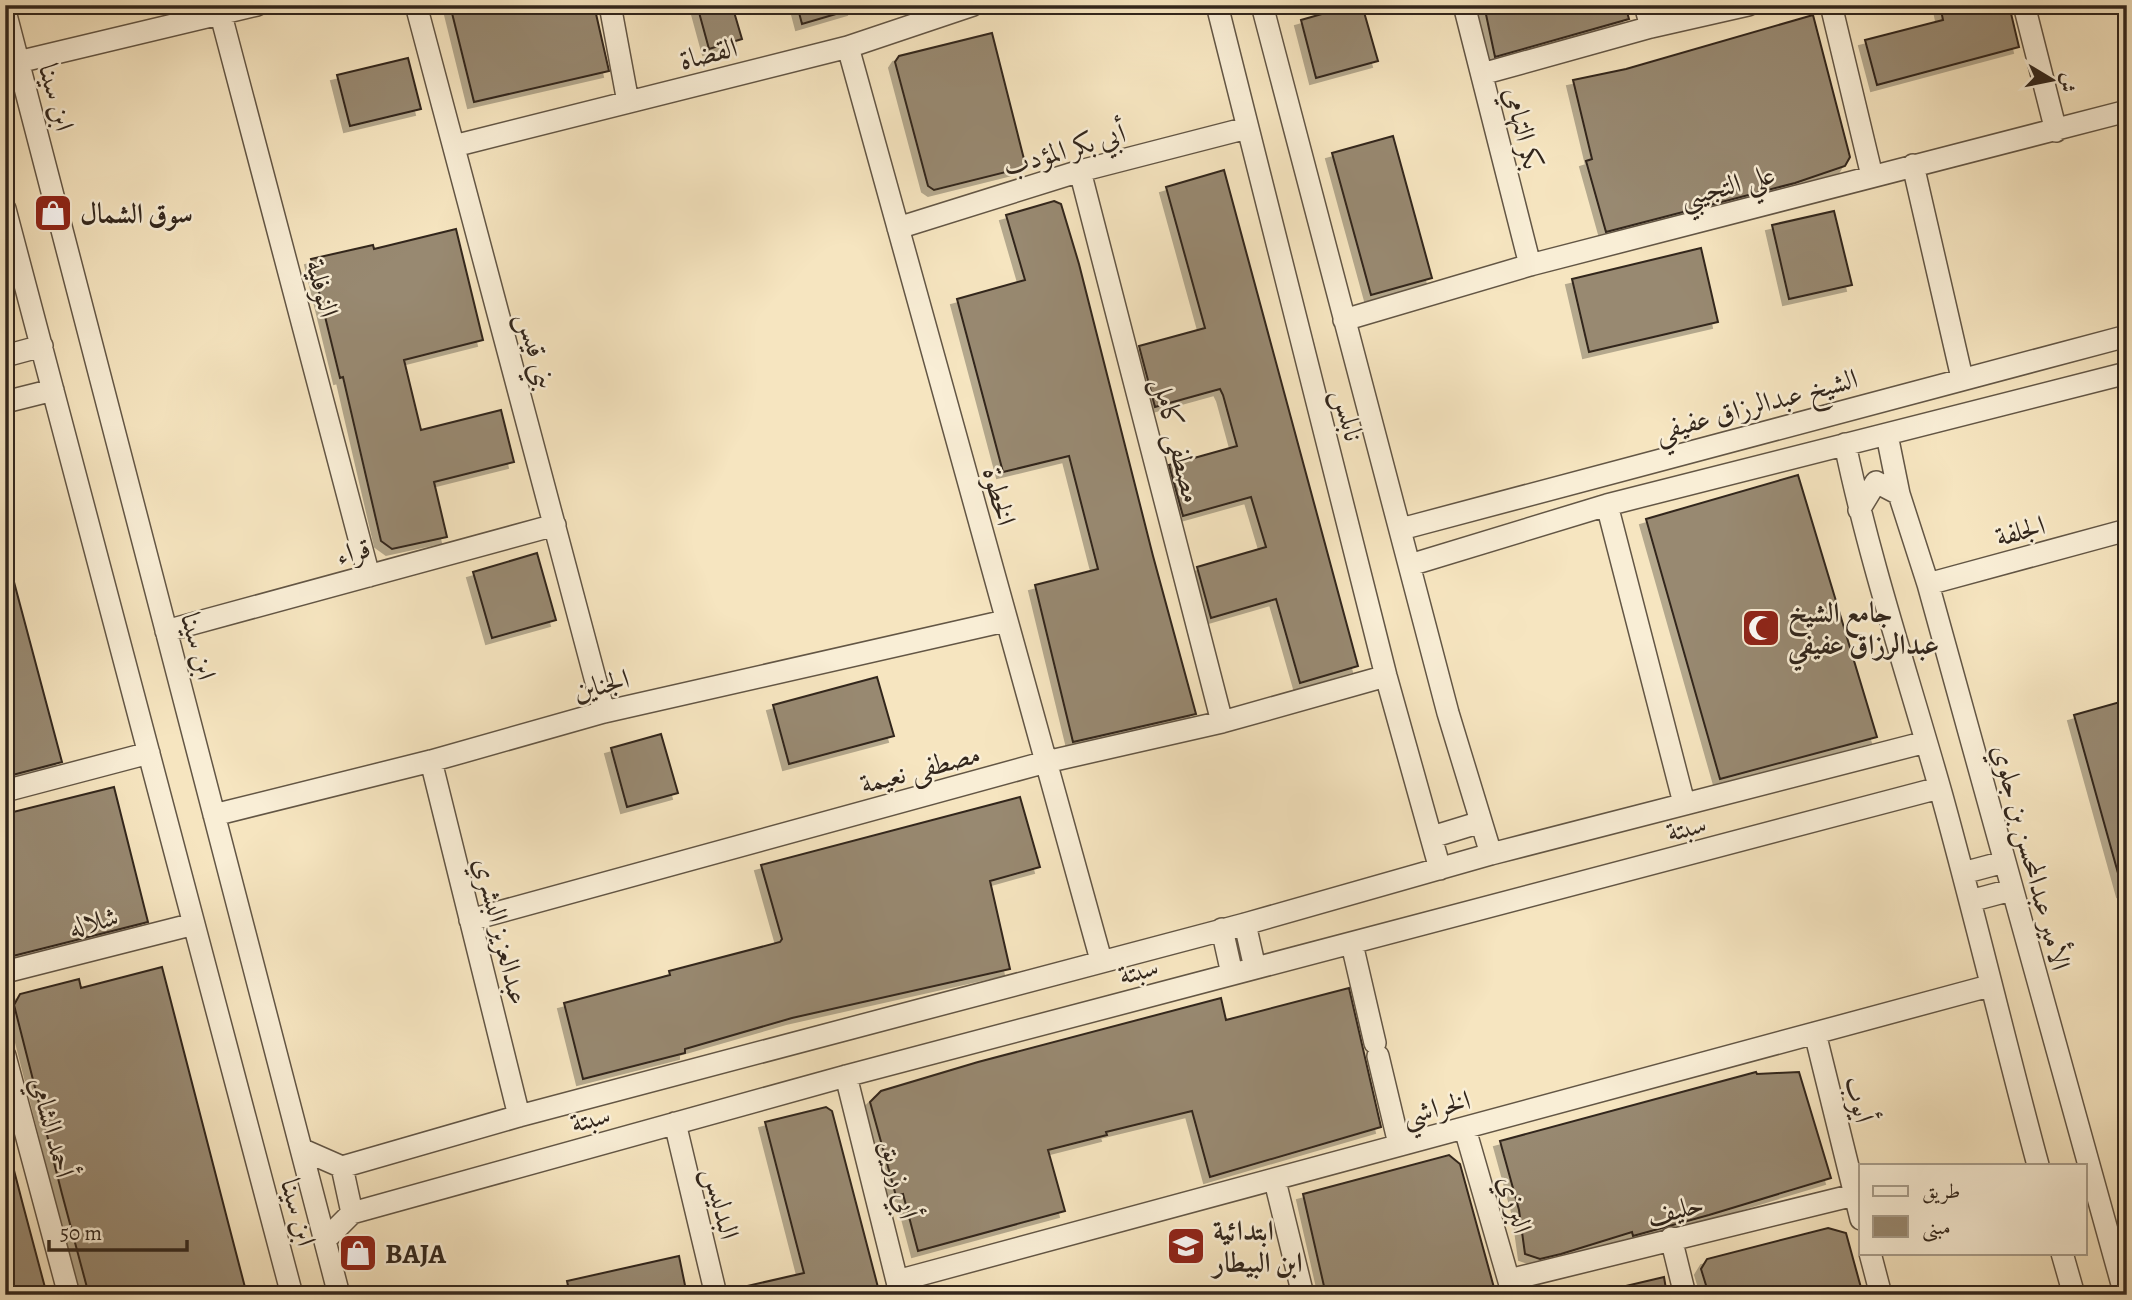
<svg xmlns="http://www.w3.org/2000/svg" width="2132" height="1300" viewBox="0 0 2132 1300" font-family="Alegreya,Amiri,serif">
<defs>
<filter id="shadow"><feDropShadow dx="-6" dy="6" stdDeviation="0" flood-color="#0004"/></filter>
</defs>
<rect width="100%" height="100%" fill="#f6e5c0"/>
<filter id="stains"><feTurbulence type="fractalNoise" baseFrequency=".00286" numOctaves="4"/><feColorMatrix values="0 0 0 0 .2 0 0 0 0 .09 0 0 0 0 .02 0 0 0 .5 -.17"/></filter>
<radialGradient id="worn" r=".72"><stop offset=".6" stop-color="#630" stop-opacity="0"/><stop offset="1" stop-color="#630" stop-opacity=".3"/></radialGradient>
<path fill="#988971" stroke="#32261c" stroke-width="2" filter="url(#shadow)" d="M450,5H594L609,71L474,102Z
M697,5H732L742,39L709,49Z
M797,5H852L853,9L802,24Z
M1353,5H1362L1378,61L1316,78L1301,20Z
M1484,5H1625L1629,19L1495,57Z
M1940,5H2009L2019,47L1877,85L1865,40L1943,20Z
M1813,15L1850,157L1845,166L1795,183L1606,232L1586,161L1592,159L1573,80L1626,69Z
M992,33L1026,167L934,190L928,186L895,62L899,56Z
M408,58L421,109L350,126L337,75Z
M1393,136L1432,278L1371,295L1332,153Z
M1224,170L1358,666L1300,683L1276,599L1211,618L1197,567L1266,547L1251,497L1183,516L1174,483L1169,465L1237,446L1223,395L1220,389L1155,407L1139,346L1205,328L1166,187Z
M1054,201L1061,204L1079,264L1153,556L1196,714L1073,742L1035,585L1098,569L1069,456L1003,472L957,299L1025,280L1006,215Z
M1834,211L1852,285L1789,299L1772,225Z
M456,229L483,340L404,360L421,430L501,410L514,462L434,482L447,537L392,549L381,541L343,377L340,378L311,259L373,245L374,249Z
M1701,248L1718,322L1589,352L1572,279Z
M1798,475L1877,737L1720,779L1646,519Z
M537,553L556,620L492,638L473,572Z
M10,567L62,762L5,777V568Z
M877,677L894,736L789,764L773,705Z
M2127,700V890L2123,891L2074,715Z
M661,734L678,793L627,807L611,748Z
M114,787L148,922L5,958V814Z
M1020,797L1040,867L990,881L1010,969L792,1018L685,1049V1053L583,1079L564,1003L670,975L669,971L780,942L782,939L761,865Z
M162,967L229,1226L247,1295H89L62,1194L14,1005L20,994L79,979L81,988Z
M1349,988L1381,1127L1210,1177L1192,1111L1106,1132L1107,1135L1048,1150L1065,1211L918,1251L903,1194L896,1196L870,1102L881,1091L978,1062L1221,998L1226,1020Z
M1756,1072L1757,1074L1799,1072L1831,1178L1709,1215L1633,1236L1632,1232L1561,1254L1540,1259L1525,1254L1519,1210L1500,1141Z
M826,1107L832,1111L880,1295H734V1289L804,1273L765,1122Z
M10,1155L23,1205L47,1295H5V1156Z
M1449,1155L1460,1164L1496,1295H1326L1303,1194Z
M1828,1228L1846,1233L1863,1295H1709L1701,1269L1707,1259Z
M679,1256L687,1295H570L567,1281Z
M1664,1277L1667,1295H1614L1613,1289Z"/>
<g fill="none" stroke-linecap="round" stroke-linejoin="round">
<defs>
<path id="minor" d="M416,5L604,712
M610,5L628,102
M1217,5L1386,676L1440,869
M1262,5L1448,713L1491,854
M1464,5L1530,265
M1645,5L1651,27
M1831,5L1872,176
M2024,5L2056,131
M5,11L339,1295
M221,15L369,576
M848,47L1101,960
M18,62L257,5
M1482,74L1651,27L1748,5
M454,146L848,47L973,5
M1913,165L1962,378
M1080,171L1222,722
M5,209L292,1295
M898,228L1080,171L1247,128
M1344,320L1530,265L2127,111
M5,356L42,346
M5,402L53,390
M1887,435L1899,494L1928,584L2125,1295
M1845,444C1870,563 1909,679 1942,796C1976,919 2005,1043 2038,1165
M1607,505L1684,803
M1859,510L1876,482L1899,494
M1401,529L2127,336
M1410,565L1607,505L2127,373
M1928,584L2127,530
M166,631L555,525
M431,761L519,1116
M5,791L149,753
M214,815L431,761L604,712L1005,621
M1432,837L1481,822
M1963,873L2004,862
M1970,901L2011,890
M470,920L1046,762L1222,722L1386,676
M1245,924L1255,968
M1222,929L1232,974
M1352,944L1375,1043
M5,972L194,924
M1815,1033L1861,1219
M5,1056L69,1295
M1378,1056L1399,1144
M846,1076L900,1293
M675,1123L716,1295
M1465,1129L1513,1295
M301,1149L342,1167L519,1116L1245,924L1491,854L1926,742
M342,1167L352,1213
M1275,1181L1303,1295
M1671,1238L1685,1295
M325,1240L352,1213L846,1076L1939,788
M1870,1253L1881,1295
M2062,1253L2074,1295
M1509,1280L1854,1195
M897,1281L1989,986"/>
</defs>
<use href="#minor" stroke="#635645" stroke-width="24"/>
<use href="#minor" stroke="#f9eed6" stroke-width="21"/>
</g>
<defs>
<symbol id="shop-square" viewBox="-11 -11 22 22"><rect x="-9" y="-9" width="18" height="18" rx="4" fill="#8f2418" stroke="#f9eed6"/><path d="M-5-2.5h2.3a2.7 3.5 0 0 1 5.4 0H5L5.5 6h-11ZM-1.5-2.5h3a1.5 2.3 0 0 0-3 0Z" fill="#fff"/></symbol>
<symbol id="mosque-square" viewBox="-11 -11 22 22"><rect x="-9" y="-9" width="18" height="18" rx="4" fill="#8f2418" stroke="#f9eed6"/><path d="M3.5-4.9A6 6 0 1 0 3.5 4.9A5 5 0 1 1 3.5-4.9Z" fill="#fff"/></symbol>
<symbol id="school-square" viewBox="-11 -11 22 22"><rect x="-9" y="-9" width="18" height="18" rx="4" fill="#8f2418" stroke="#f9eed6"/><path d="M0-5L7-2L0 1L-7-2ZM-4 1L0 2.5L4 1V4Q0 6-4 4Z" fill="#fff"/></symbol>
</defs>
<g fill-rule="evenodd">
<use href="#shop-square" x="31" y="191" width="44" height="44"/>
<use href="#mosque-square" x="1739" y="606" width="44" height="44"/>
<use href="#school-square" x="1164" y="1224" width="44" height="44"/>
<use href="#shop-square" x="336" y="1231" width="44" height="44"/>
</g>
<g text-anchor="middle" stroke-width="5" stroke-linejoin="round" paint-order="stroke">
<g font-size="28" fill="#32261c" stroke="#f9eed6">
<text transform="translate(708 53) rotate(-14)" y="10">القضاة</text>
<text transform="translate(57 97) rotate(75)" y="10">ابن سينا</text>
<text transform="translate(1524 128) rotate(76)" y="10">بكر التهامي</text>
<text transform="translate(1064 149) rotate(-16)" y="10">أبي بكر المؤدب</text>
<text transform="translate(1727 185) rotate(-15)" y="10">علي التجيبي</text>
<text transform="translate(323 288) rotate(75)" y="10">النوفلية</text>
<text transform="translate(537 351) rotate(75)" y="10">بني قيس</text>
<text transform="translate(1756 404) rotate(-15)" y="10">الشيخ عبدالرزاق عفيفي</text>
<text transform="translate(1349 415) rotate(76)" y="10">نابلس</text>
<text transform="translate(1178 440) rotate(76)" y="10">مصطفى كامل</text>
<text transform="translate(1000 496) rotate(75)" y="10">الخطوة</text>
<text transform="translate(2020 530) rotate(-15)" y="10">الجلفة</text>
<text transform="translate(353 551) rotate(-15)" y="10">قراء</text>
<text transform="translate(199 646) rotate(75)" y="10">ابن سينا</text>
<text transform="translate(601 684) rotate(-14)" y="10">الجناين</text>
<text transform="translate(920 768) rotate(-15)" y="10">مصطفى نعيمة</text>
<text transform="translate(1686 827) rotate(-15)" y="10">سبتة</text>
<text transform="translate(2032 857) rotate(75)" y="10">الأمير عبدالمحسن بن جلوي</text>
<text transform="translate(93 921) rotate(-14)" y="10">شلاله</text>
<text transform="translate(502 931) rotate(76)" y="10">عبدالعزيز البشري</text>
<text transform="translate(1138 970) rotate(-15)" y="10">سبتة</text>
<text transform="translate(1860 1099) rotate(76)" y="10">أيوب</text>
<text transform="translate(1436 1107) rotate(-14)" y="10">الخراشي</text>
<text transform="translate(590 1118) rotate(-15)" y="10">سبتة</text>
<text transform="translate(53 1127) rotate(75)" y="10">أحمد الشامي</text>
<text transform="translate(900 1179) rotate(76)" y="10">أبي زريق</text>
<text transform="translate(722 1203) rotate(76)" y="10">البدليس</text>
<text transform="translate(1516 1204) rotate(74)" y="10">البرزي</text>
<text transform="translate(1675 1209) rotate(-14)" y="10">حليف</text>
<text transform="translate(299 1212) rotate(75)" y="10">ابن سينا</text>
</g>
<g font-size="28" font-weight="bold" fill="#32261c" stroke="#f9eed6" text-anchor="start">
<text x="80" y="223">سوق الشمال</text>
<text x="1788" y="622">جامع الشيخ<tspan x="1788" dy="32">عبدالرزاق عفيفي</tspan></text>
<text x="1213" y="1240">ابتدائية<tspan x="1213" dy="32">ابن البيطار</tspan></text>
<text x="385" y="1263">BAJA</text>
</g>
</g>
<rect width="2132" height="1300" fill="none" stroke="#f6e5c0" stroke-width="28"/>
<rect x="7" y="7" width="2118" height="1286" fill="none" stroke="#32261c" stroke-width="3.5"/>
<rect x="14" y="14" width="2104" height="1272" fill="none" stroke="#32261c" stroke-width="2"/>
<rect x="1859" y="1164" width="228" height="91" fill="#f9eed6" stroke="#a99e8c" stroke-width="2"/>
<rect x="1873" y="1186" width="35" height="10" fill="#f9eed6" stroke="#a99e8c" stroke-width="2"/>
<text x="1922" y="1198" font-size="21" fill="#32261c">طريق</text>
<rect x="1873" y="1216" width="35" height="21" fill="#988971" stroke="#a99e8c" stroke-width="2"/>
<text x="1922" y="1234" font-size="21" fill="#32261c">مبنى</text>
<g transform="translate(2052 80) rotate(100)" stroke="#f9eed6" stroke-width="5" paint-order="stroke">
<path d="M0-5L12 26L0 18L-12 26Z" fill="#32261c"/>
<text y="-10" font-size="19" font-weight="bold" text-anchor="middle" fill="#32261c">ش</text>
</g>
<path d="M49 1240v10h138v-10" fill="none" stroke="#32261c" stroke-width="3.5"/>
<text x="60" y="1240" font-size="21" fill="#32261c" stroke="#f9eed6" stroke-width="5" paint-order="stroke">50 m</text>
<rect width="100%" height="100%" filter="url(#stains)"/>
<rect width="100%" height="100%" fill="url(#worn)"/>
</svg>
